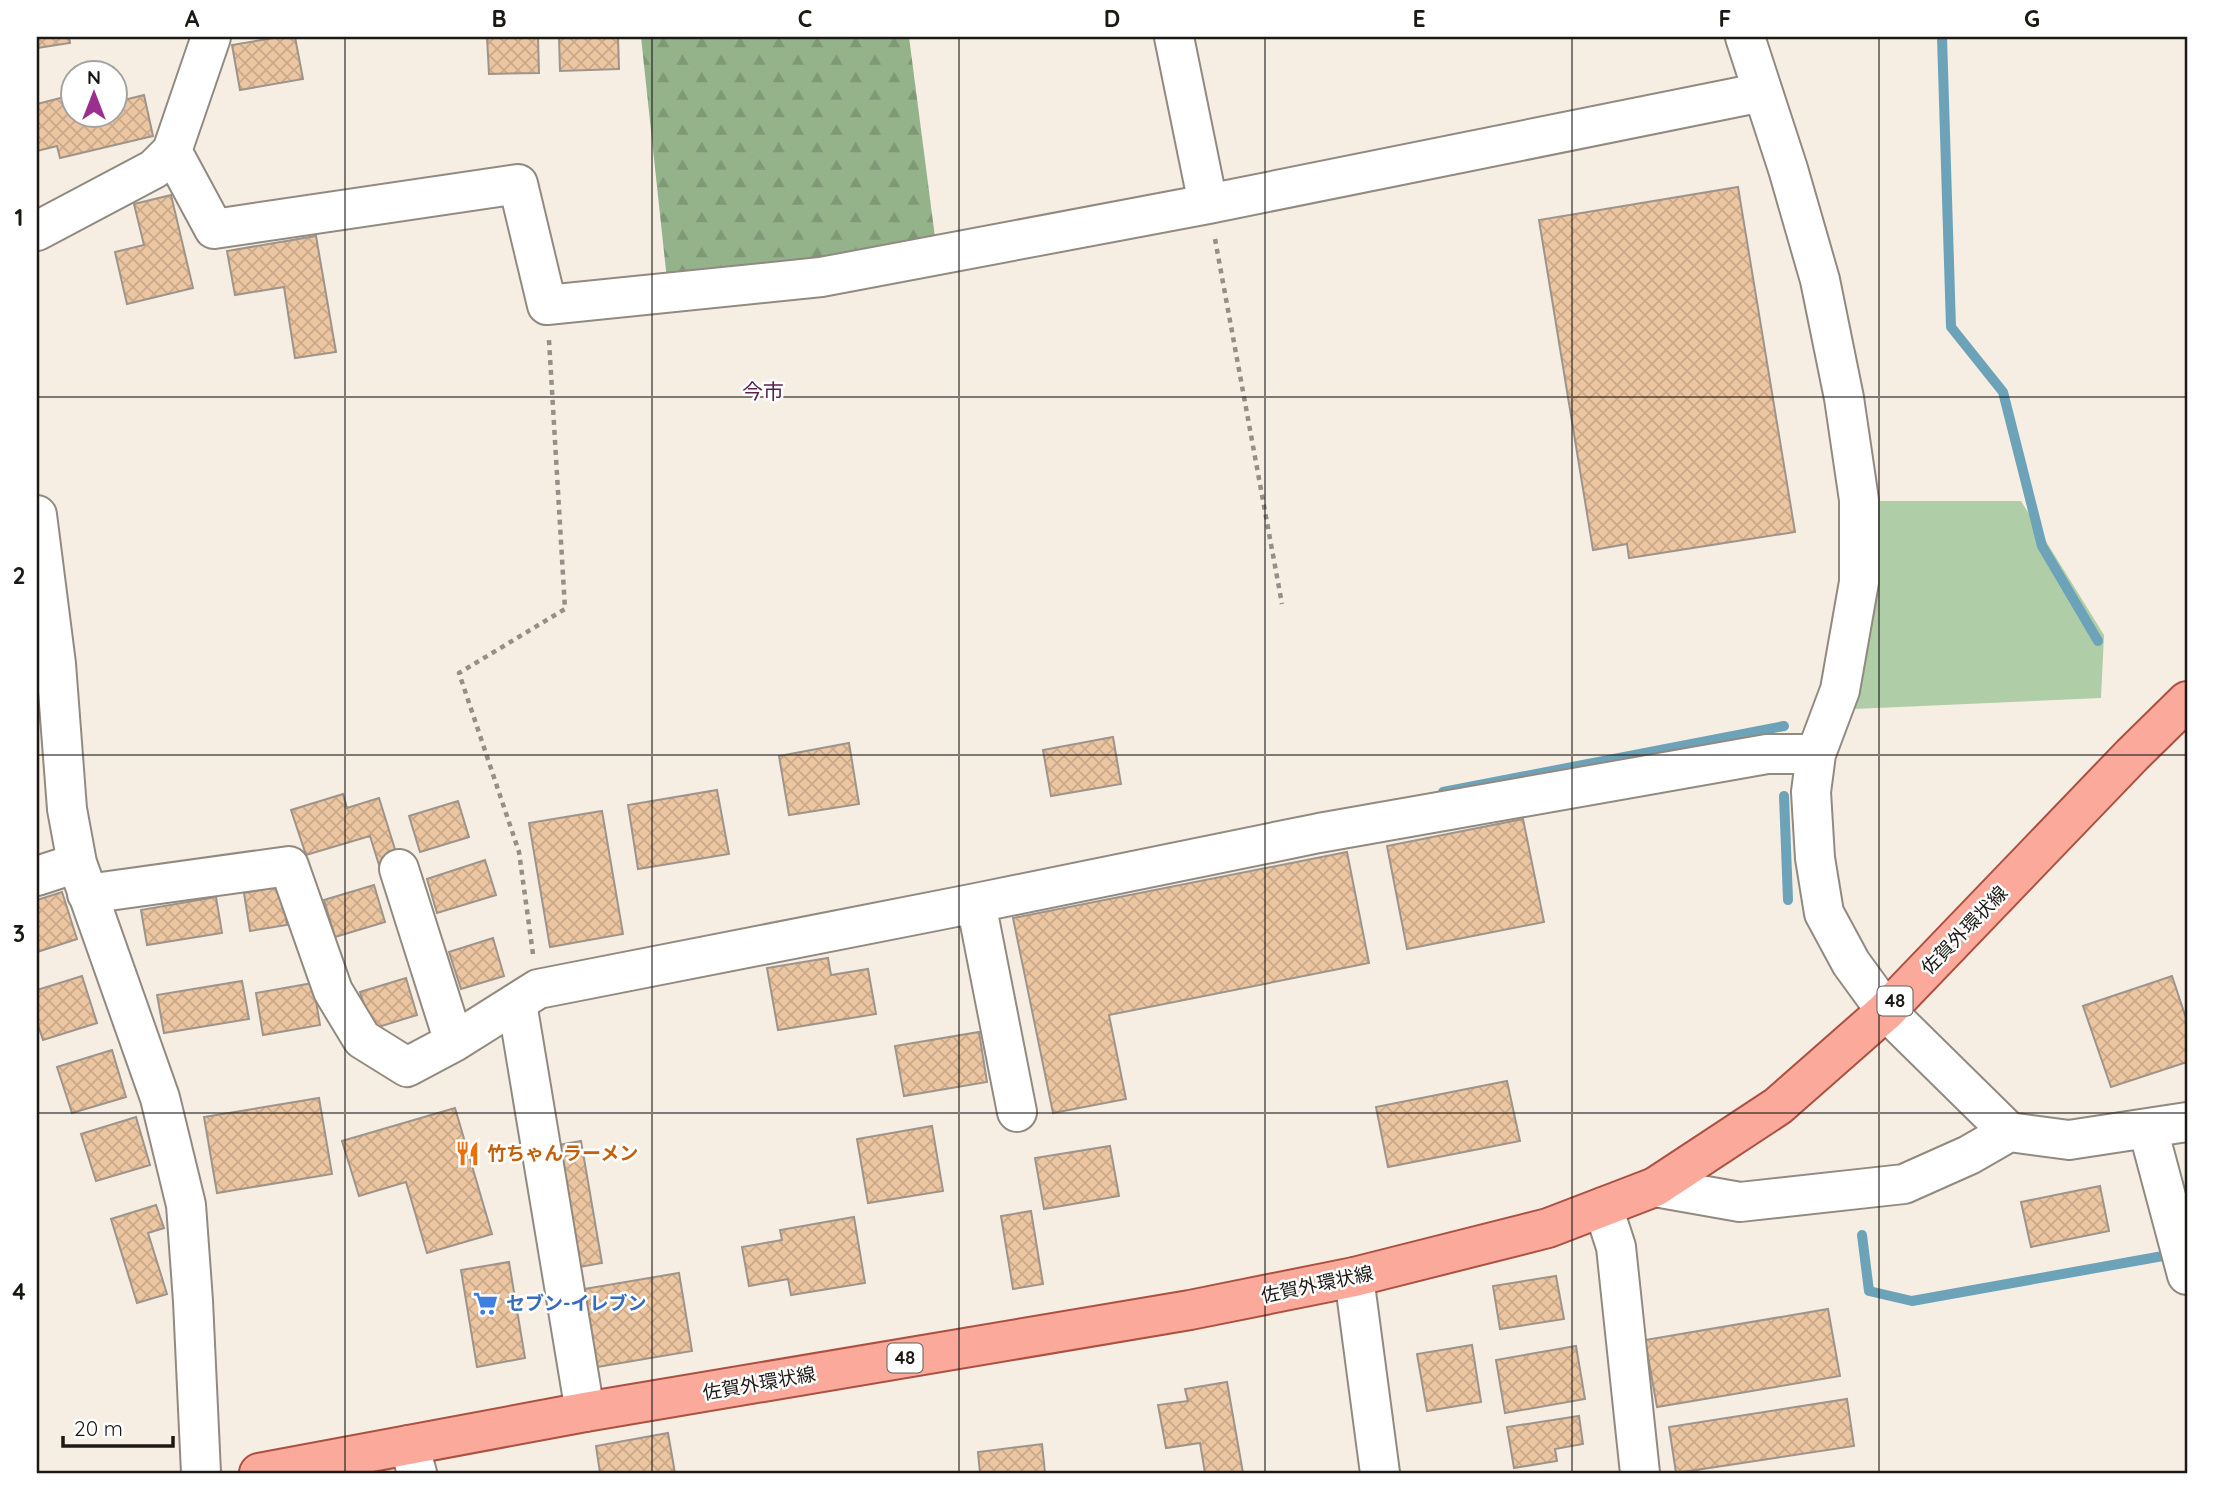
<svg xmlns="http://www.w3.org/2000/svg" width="2224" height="1510" viewBox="0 0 2224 1510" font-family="Quicksand,'Noto Sans JP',sans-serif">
<defs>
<pattern id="forest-firs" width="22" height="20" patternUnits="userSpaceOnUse" patternTransform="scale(1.75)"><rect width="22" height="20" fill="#94b38b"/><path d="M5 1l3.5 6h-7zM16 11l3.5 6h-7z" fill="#7f9977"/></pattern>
<pattern id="building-cross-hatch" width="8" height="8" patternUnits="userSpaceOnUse" patternTransform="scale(1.75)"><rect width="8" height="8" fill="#ecc5a1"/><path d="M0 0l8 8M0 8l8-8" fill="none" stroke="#caa98a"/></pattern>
</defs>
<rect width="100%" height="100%" fill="#f7eee3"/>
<path fill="#afcda6" d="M1879,501H2021L2104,635L2101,698L1854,709Z"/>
<path fill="url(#forest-firs)" d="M641,37H909L936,245L667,280Z"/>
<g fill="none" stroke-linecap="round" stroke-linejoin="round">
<path stroke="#6ca3b8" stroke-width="10" d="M1942,37L1951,327L2003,392L2042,546L2098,641
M1443,792L1784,726
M1784,796L1788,900
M1862,1235L1869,1291L1912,1301L2163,1256"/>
</g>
<path fill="url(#building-cross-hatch)" stroke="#9e948b" stroke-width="2" d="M37,37H69L70,43L37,48Z
M279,37H295L303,79L240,90L232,45Z
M487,37H538L539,73L489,74Z
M559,37H618L619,69L560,71Z
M72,95L74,116H116V102L144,95L153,136L60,158L57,146L37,151V104Z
M1738,187L1795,532L1629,558L1627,544L1593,550L1539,220Z
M171,195L193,288L127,304L115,252L144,245L134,204Z
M316,236L336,352L295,358L284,287L235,295L227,251Z
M1113,737L1121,784L1051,796L1043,750Z
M849,743L859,804L789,815L779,756Z
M717,790L729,854L638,869L628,805Z
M343,794L347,808L379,798L398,859L379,865L370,836L306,855L291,810Z
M458,801L469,837L420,852L409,816Z
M602,811L623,934L550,947L529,823Z
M1523,819L1544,922L1407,949L1387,846Z
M1347,852L1369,963L1109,1015L1126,1099L1053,1113L1013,918Z
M485,860L496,895L437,913L427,879Z
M374,885L385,922L335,937L324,900Z
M281,886L287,925L250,931L244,893Z
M62,892L77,939L37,952V900Z
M216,897L222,933L147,945L141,910Z
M493,938L504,976L461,989L449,952Z
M828,958L831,975L868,969L876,1014L778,1030L767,968Z
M82,976L97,1023L43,1040L37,1022V990Z
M2172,976L2187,1021V1062L2111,1087L2083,1006Z
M406,978L417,1015L372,1029L360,992Z
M242,981L249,1019L164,1033L157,995Z
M313,983L320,1025L263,1035L256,993Z
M979,1032L987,1082L904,1096L895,1046Z
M112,1050L126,1097L72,1113L57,1067Z
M1507,1081L1520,1141L1388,1167L1376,1107Z
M319,1098L332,1174L217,1193L204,1117Z
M455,1108L492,1234L427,1253L406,1182L359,1196L342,1141Z
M136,1117L150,1165L96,1181L81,1134Z
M932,1126L943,1191L868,1203L857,1139Z
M581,1141L602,1263L579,1267L558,1145Z
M1110,1146L1119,1196L1044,1209L1035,1158Z
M2100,1186L2109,1231L2031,1247L2021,1202Z
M156,1205L164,1228L148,1233L167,1294L137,1303L111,1219Z
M1031,1211L1043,1284L1013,1289L1001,1216Z
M854,1217L865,1283L791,1295L788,1279L749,1286L742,1247L782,1240L780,1230Z
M509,1262L525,1358L477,1367L461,1270Z
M679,1273L692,1351L597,1367L584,1289Z
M1556,1276L1564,1319L1500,1329L1493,1286Z
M1828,1309L1840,1376L1657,1407L1645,1340Z
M1472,1345L1481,1402L1427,1411L1417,1354Z
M1576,1346L1585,1399L1505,1413L1496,1360Z
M1227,1382L1243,1473H1205L1200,1443L1166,1448L1158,1405L1188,1401L1185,1389Z
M1847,1399L1854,1446L1676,1473L1669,1427Z
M1579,1416L1583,1444L1555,1449L1557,1461L1514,1468L1507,1427Z
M668,1433L675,1473H600L596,1446Z
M1042,1444L1045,1473H980L978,1452Z"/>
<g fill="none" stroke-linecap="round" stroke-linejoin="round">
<defs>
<path id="minor" d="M1174,37L1208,204
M1745,37L1788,169L1820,280L1844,398L1859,500V582L1840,690L1816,754L1811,792L1815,858L1824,913L1851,963L1886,1011L2009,1132L2069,1140L2187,1122
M172,151L214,229L518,184L547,305L821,277L1208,204L1763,92
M37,231L154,169L172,151L211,37
M37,515L56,664L67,809L77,863L160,1098L186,1205L193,1301L201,1473
M399,869L454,1042
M37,876L77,863
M87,894L289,866L333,991L362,1039L407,1067L454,1042L538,989L976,903L1319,833L1767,754H1816
M976,903L1017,1112
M517,1003L585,1412
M2148,1129L2187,1275
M1655,1187L1740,1202L1904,1184L1969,1155L2009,1132
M1603,1207L1616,1247L1640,1473
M1354,1277L1380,1473
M409,1445L417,1473"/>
<path id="major" d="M259,1473L585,1412L1190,1310L1354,1277L1548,1228L1655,1187L1778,1106L1886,1011L2132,755L2187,701"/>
</defs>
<use href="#minor" stroke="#918a80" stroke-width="42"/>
<use href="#major" stroke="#aa5141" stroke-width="42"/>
<path stroke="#958f87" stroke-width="4.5" stroke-dasharray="5 5" stroke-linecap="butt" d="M1215,239L1282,604
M533,954L519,852L459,673L565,609L549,340"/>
<use href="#minor" stroke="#fff" stroke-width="38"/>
<use href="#major" stroke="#faa99b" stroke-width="38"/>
</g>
<path fill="none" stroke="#1c1915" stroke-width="2" stroke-opacity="0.55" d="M345,37V1473M652,37V1473M959,37V1473M1265,37V1473M1572,37V1473M1879,37V1473M37,397H2187M37,755H2187M37,1113H2187"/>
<defs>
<symbol id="restaurant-bare" viewBox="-9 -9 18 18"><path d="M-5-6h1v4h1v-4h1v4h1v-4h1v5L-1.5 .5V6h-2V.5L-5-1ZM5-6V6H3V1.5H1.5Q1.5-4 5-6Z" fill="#e8710a" stroke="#fff" stroke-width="2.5" paint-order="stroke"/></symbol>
<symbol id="supermarket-bare" viewBox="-9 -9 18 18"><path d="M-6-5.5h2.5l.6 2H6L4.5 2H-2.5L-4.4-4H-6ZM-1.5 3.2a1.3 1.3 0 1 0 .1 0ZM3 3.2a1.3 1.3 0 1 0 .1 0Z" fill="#3f7fe0" stroke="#fff" stroke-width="2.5" paint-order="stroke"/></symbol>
</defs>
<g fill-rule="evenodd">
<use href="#restaurant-bare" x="450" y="1136" width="35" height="35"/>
<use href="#supermarket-bare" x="468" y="1286" width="35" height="35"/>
</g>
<g text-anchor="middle" stroke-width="5" stroke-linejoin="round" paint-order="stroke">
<g fill="#fff" stroke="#605e5b" stroke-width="2">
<rect x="1877.5" y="986.5" width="35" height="29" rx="5"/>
<rect x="887.5" y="1343.5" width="35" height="29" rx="5"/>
</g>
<g font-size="18" font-weight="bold" fill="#1c1915">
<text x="1895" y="1007">48</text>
<text x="905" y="1364">48</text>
</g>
<g font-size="19" fill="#1c1915" stroke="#fff">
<text transform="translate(1964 930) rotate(-46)" y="7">佐賀外環状線</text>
<text transform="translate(1317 1284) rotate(-12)" y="7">佐賀外環状線</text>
<text transform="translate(759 1383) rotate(-10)" y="7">佐賀外環状線</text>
</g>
<g font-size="19" font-weight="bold" fill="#c56008" stroke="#fff" text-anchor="start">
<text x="487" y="1160">竹ちゃんラーメン</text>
</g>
<g font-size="19" font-weight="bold" fill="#366cbe" stroke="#fff" text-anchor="start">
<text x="506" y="1310">セブン-イレブン</text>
</g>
<g font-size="21" fill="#55214f" stroke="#fff">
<text x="763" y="399">今市</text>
</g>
</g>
<rect width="2224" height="1510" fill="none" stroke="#ffffff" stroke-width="77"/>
<g transform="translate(94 94)"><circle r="33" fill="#ffffff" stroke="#a4a3a1" stroke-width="2"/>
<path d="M0-5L12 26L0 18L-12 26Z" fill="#9b2f8f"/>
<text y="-10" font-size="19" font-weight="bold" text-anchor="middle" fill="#1c1915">N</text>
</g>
<path d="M63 1436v10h110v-10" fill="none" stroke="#1c1915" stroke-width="3.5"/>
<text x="74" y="1436" font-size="21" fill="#1c1915" stroke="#ffffff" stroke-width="5" paint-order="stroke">20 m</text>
<rect x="38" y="38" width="2148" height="1434" fill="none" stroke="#1c1915" stroke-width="2.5"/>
<g font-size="23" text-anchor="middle" font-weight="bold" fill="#1c1915">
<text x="192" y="27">A</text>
<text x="499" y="27">B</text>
<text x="805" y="27">C</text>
<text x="1112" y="27">D</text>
<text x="1419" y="27">E</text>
<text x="1725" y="27">F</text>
<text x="2032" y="27">G</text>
<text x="19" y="226">1</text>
<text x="19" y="584">2</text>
<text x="19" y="942">3</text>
<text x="19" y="1300">4</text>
</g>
</svg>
